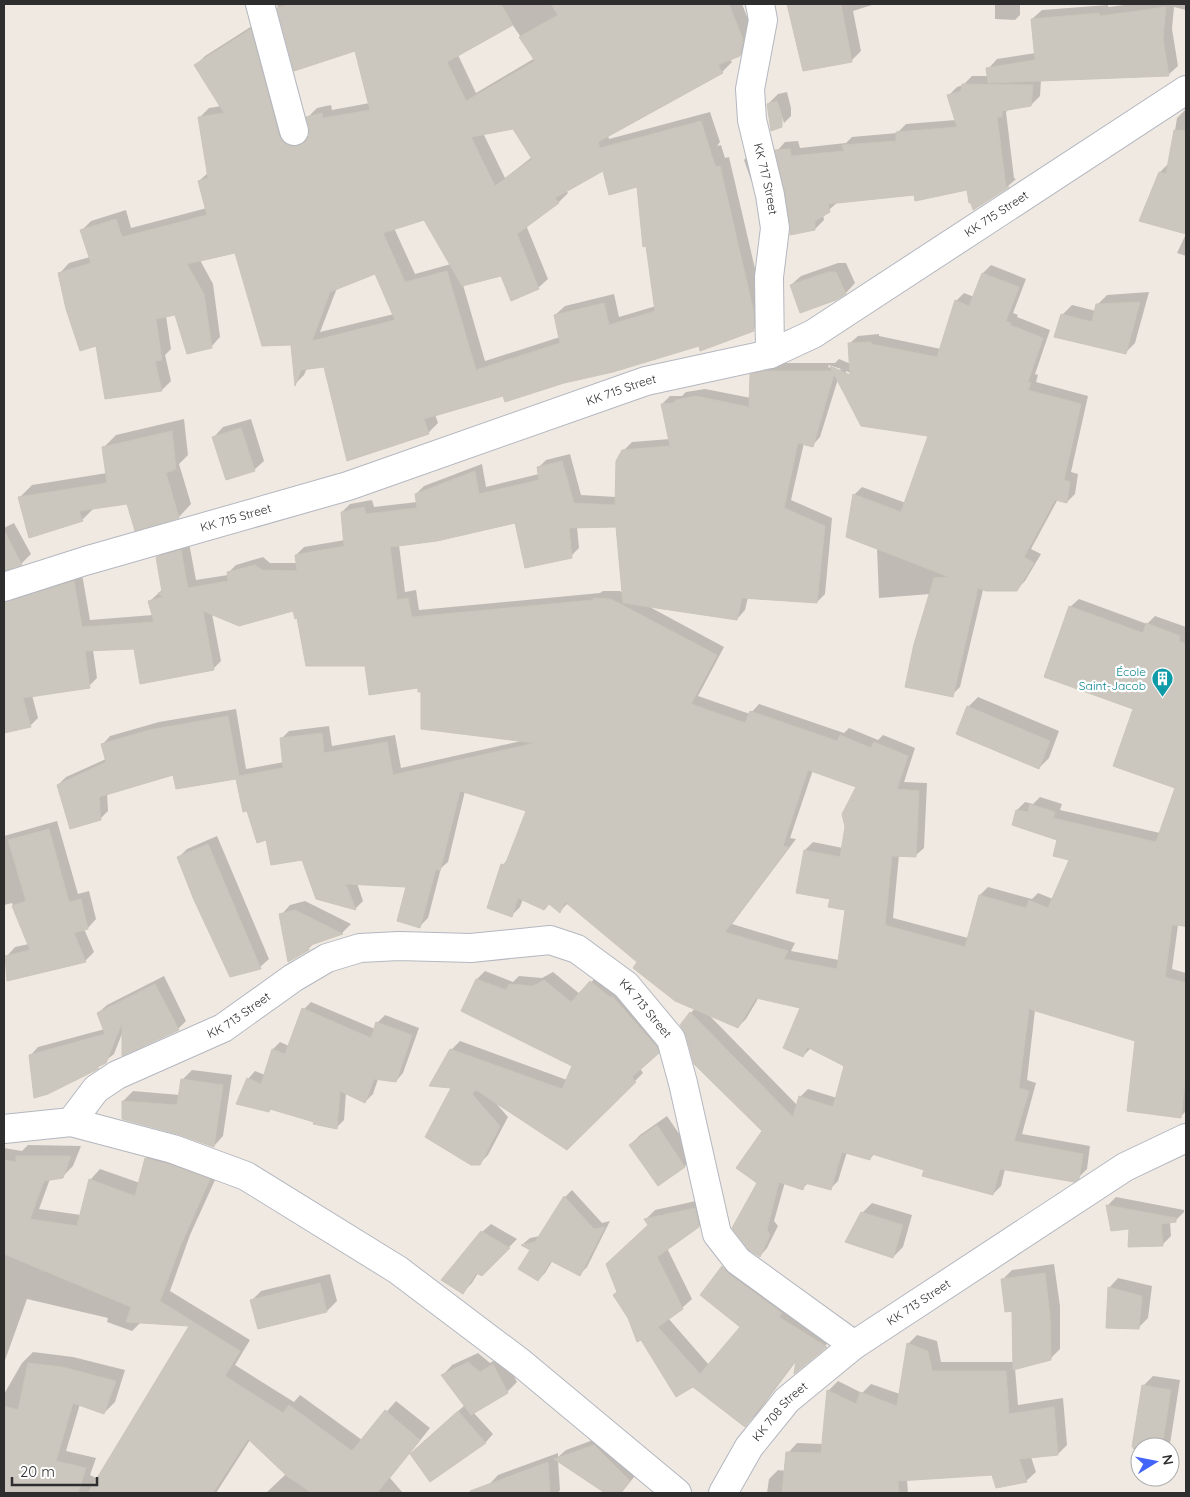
<svg xmlns="http://www.w3.org/2000/svg" width="1190" height="1497" viewBox="0 0 1190 1497" font-family="Quicksand,sans-serif">
<rect width="100%" height="100%" fill="#efe9e1"/>
<path fill="#0003" fill-rule="evenodd" d="M277,4H427L433,14L453,4H742L752,29L749,46L740,55L730,59L732,62L722,72L608,135L609,139L710,112L720,142L717,146L721,145L725,158L729,157L763,303V320L753,329L435,414L438,423L428,433L324,366L307,368L304,375L296,383L292,344L236,251L200,260L213,284L220,337L211,347L176,314L166,316L171,349L165,355L171,381L162,390L97,344L60,273L69,263L90,257L82,230L91,221L126,210L131,228L207,208L199,181L209,172L200,117L209,108L221,106L195,66L205,56L260,21L300,137L310,136L308,117L317,108L331,105L332,110L370,103L356,50L295,69ZM512,24L535,58L476,93L458,55ZM513,127L532,157L505,178L483,133ZM604,169L638,186L656,306L619,317L614,294L565,306L555,315L560,337L485,361L463,285L502,274L538,288L548,279L526,225L559,202L568,193L566,190ZM425,219L451,264L415,274L394,228ZM376,273L394,314L320,332L337,288Z
M788,4H875L853,11L861,51L852,60L804,70Z
M995,4H1020V15L1015,20L995,19Z
M1133,4H1186V10L1174,7L1172,29L1178,66L1168,75L1041,80L1040,96L1031,105L1009,109L1006,112L1014,178L1016,179L1008,186L974,208L969,188L838,202L823,215L824,220L815,229L792,226L777,151L785,142L798,141L800,148L846,143L852,137L897,133L906,124L956,120L948,96L957,87L963,85L972,76H988V69L997,59L1036,53L1032,19L1042,10L1108,5V7Z
M787,92L791,108V116L784,123L778,104L782,125L781,126L768,104L778,94Z
M1186,109V233L1140,220L1160,172L1170,162L1177,118Z
M754,150L760,171L751,180L744,160Z
M1186,234V256L1177,253Z
M838,263H846L855,283L846,293L836,299L791,285L801,276Z
M991,265L1026,279L1013,313L1018,315L1017,317L1050,330L1035,374L1038,375L1036,382L1088,396L1071,472L1078,474L1075,494L1067,502L1058,499L1031,549L1041,554L1025,581L1017,589L983,590L960,687L952,695L930,594L879,598L877,548L854,495L862,487L906,503L929,435L838,379L820,437L812,446L804,443L791,500L832,518L825,594L817,602L748,597L745,610L737,619L646,605L724,647L698,696L750,714L759,704L844,733L849,728L878,740L883,735L915,748L904,782L927,783L924,848L915,856L899,855L893,918L968,938L980,895L988,887L1032,899L1038,893L1053,899L1071,859L1059,839L1017,810L1025,802L1033,804L1040,797L1062,804L1060,810L1160,833L1176,787L1135,708L1070,607L1079,599L1147,624L1155,616L1186,627V927L1178,925L1172,969L1186,973V1111L1180,1117L1137,1040L1035,1010L1027,1080L1036,1083L1022,1134L1090,1146L1087,1169L1078,1178L1005,1169L1001,1186L993,1194L926,1169L875,1153L870,1159L847,1152L838,1181L830,1189L808,1183L803,1188L785,1182L774,1221L778,1226L767,1248L760,1256L759,1183L763,1131L681,1025L695,1008L568,903L560,911L549,903L523,899L520,907L512,915L503,865L508,859L527,810L465,791L448,862L441,868L428,918L420,926L408,886L357,883L363,901L355,909L303,858L267,839L237,777L174,774L107,793L108,811L100,819L58,785L66,777L106,759L102,745L110,736L159,722L236,709L246,769L284,762L281,739L289,731L329,726L332,746L395,735L401,768L521,741L422,691L420,686L366,665L298,617L294,610L212,614L221,661L213,669L135,648L93,650L97,678L89,686L32,695L38,718L30,726L4,731V604L13,601L22,593L82,574L90,620L153,615L150,601L163,589L158,557L166,549L189,543L196,580L228,575V573L236,565L263,557L270,563H297L296,555L304,547L345,540L342,512L350,504L372,500L374,507L417,502L416,494L424,486L482,464L486,487L539,474L538,468L546,460L570,454L581,495L616,497L623,451L632,442L670,439L662,404L670,396H682L686,392L705,389L751,398L752,375L760,367L774,363H835L839,359L851,364L849,344L858,336L879,334V336L941,349L956,301L964,293L974,297L983,273ZM829,365L841,369L839,371L828,367ZM846,371L857,376L856,378L846,374ZM516,521L571,556L579,548L577,527L617,526L623,593L620,591H603L600,593L419,610L416,590L405,592L399,545ZM813,770L858,786L843,848L813,842L805,850L831,898L847,909L839,960L791,951L795,943L732,924L796,839L790,838ZM759,997L802,1007L803,1056L811,1048L846,1066L837,1098L808,1089L800,1097L798,1106L708,1014L738,1027L746,1019Z
M1149,292L1135,343L1125,353L1062,315L1072,305L1096,311L1097,305L1107,295Z
M184,419L188,455L179,464L191,504L179,517L128,503L94,508L82,520L19,498L32,485L107,473L103,448L116,435Z
M251,419L264,461L254,470L214,437L223,427Z
M14,523L31,554L21,564L4,570V528Z
M978,697L1059,731L1049,758L1039,768L968,707Z
M57,821L78,894L89,891L96,919L88,928L84,929L94,952L85,961L7,956L15,947L29,944L12,903L4,905V836Z
M217,836L269,959L260,967L178,858L187,849Z
M305,901L351,924L342,933L315,942L308,949L281,915L290,905Z
M485,971L513,982L519,976L542,978L553,972L580,994L599,974L667,1044L640,1068L643,1073L566,1149L494,1101L508,1117L488,1155L480,1163L453,1087L451,1050L460,1041L567,1080L573,1065L463,1010L477,979Z
M164,976L186,1021L178,1029L123,1031L114,1054L95,1069L30,1056L38,1047L105,1029L98,1013L107,1005Z
M311,1002L375,1029L377,1023L385,1015L419,1028L403,1073L396,1081L378,1079L373,1094L365,1102L346,1093L344,1120L337,1127L272,1108L269,1111L248,1079L255,1071L265,1075L273,1049L280,1042L289,1046L304,1009Z
M192,1070L232,1075L223,1136L214,1146L177,1133L123,1118V1101L133,1091L180,1095L182,1080Z
M667,1116L694,1156L685,1166L658,1185L630,1145L640,1135Z
M28,1145L81,1146L73,1166L62,1177L50,1179L39,1209L81,1215L90,1180L100,1169L140,1183L146,1158L157,1148L220,1169L190,1235L170,1291L250,1340L235,1365L294,1402L300,1395L362,1440L396,1401L430,1428L390,1478L403,1493H266L286,1474L250,1440L216,1493H4V1394L22,1363L33,1352L73,1357L125,1370L115,1402L104,1413L80,1404L66,1451L96,1458L90,1475L98,1479L191,1325L141,1322L132,1331L107,1322L108,1318L27,1299L4,1363V1148L22,1151Z
M572,1190L602,1223L610,1221L587,1267L580,1274L553,1260L545,1273L538,1280L532,1249L523,1244L530,1238L540,1236L565,1197Z
M1116,1197L1184,1210V1212L1175,1221L1170,1222L1171,1236L1162,1245L1131,1227L1112,1230L1108,1205Z
M705,1199L708,1216L699,1226L667,1248L692,1299L682,1308L668,1318L709,1365L742,1327L702,1295L733,1258L835,1337L796,1371L797,1360L755,1416L745,1425L618,1291L649,1224L646,1219L655,1210Z
M872,1203L912,1215L903,1247L893,1257L862,1213Z
M491,1224L517,1239L482,1275L478,1273L472,1283L463,1292L482,1232Z
M1054,1264L1060,1306V1349L1050,1359L1015,1368L1018,1405L1063,1398L1067,1445L1058,1454L1031,1457L1036,1472L1026,1481L993,1474L907,1479L908,1493H767L769,1479L778,1470L786,1471L788,1453L797,1443L823,1444L829,1390L838,1381L862,1393L871,1384L900,1394L908,1344L917,1335L937,1341L941,1362H1014L1013,1310L1002,1280L1012,1270Z
M330,1274L337,1301L327,1311L258,1328L251,1301L261,1291Z
M1118,1278L1152,1286L1148,1318L1138,1328L1109,1288Z
M478,1353L490,1363L503,1355L517,1382L507,1392L473,1412L493,1434L486,1442L430,1480L419,1446L465,1405L443,1375L452,1365Z
M1153,1376L1180,1380L1170,1444L1167,1447H1140V1450L1133,1449L1143,1386Z
M604,1436L639,1471L621,1493H607L558,1461L560,1490L558,1493H481L498,1475L558,1453V1457L566,1450Z"/>
<path fill="#cbc7bf" stroke="#cbc5ba" fill-rule="evenodd" d="M289,4H501L513,25L447,62L466,101L535,61L519,37L558,15L551,4H729L743,40L740,56L718,65L723,73L598,142L600,148L701,121L711,153L710,154H711L716,167L720,166L754,313V331L700,351L699,346L613,372L564,383L505,402L503,396L424,419L429,434L347,461L324,367L301,370L295,386L291,345L262,346L235,253L187,264L204,294L212,348L187,354L175,315L156,319L162,360L155,361L162,391L105,399L96,346L80,351L66,309L58,273L91,263L80,230L116,219L122,237L207,215L198,181L208,178L198,117L224,113L194,65L251,29L279,135L283,142L290,146H298L305,142L309,136V127L306,117L322,113L323,118L370,110L355,51L294,71L277,8ZM513,129L532,159L495,186L471,137ZM603,171L609,195L637,187L643,247L646,246L655,311L609,325L604,303L554,315L560,343L476,370L447,271L405,282L383,233L424,220L462,286L501,276L511,301L539,289L517,234L559,203L555,198ZM375,274L395,320L312,341L330,292Z
M787,4H841L852,62L803,71Z
M1166,7L1163,39L1169,76L988,83L986,68L1035,60L1031,19L1099,13L1100,16Z
M962,84L1033,85L1031,106L1002,111V117H997L1006,187H1009L973,210L971,203H969L967,190L915,201L914,195L828,204L830,212L815,221V230L790,235V226L785,193L775,150L790,149L791,156L844,151L842,145L896,141V132L957,127L947,95L961,91Z
M777,101L782,118V127L771,131L767,104Z
M1174,130L1186,131V234L1139,221L1159,172L1166,174Z
M828,272H836L846,294L836,300L800,313L790,285Z
M982,273L1019,287L1006,321L1011,323L1010,325L1043,338L1028,382L1031,383L1028,390L1081,404L1064,480L1070,482L1067,503L1055,500L1024,557L1034,563L1017,591H986L978,588L953,697L905,687L914,644L934,578L949,577L846,537L853,494L901,512L928,436L861,426L834,374L813,447L798,443L784,508L825,526L817,603L742,598L737,620L623,603L616,527L569,528L572,558L525,568L515,523L437,541L390,547L397,600L408,598L412,617L593,600V598L611,599L717,655L691,704L745,723L750,711L837,741L840,735L871,748L874,742L908,756L897,789L919,791L916,857L892,856L885,925L965,947L979,895L1026,908L1029,900L1048,908L1069,860L1053,856L1057,840L1012,825L1016,810L1028,812L1030,804L1055,812L1053,818L1156,842L1175,788L1113,766L1133,709L1044,677L1069,606L1143,633L1146,623L1180,636L1179,641L1186,644V926L1172,925L1165,977L1186,983V1071L1181,1118L1127,1111L1135,1041L1029,1009L1019,1088L1029,1091L1014,1141L1083,1154L1079,1179L1074,1182L1000,1169L993,1195L922,1176L924,1170L872,1154L870,1160L842,1152L831,1190L805,1183L803,1190L779,1182L767,1230L770,1235L760,1257L749,1250L732,1228L757,1183L736,1168L762,1131L694,1064L686,1035L680,1025L690,1012L793,1117L799,1096L833,1107L844,1066L807,1047L803,1057L783,1048L800,1008L756,998L738,1028L675,1001L633,968L637,962L565,902L560,913L549,904L544,910L518,898L512,917L487,908L501,864L505,865L526,811L460,791L440,871L436,869L420,928L397,921L406,887L346,884L356,910L316,899L302,860L271,865L266,840L257,843L247,811L243,812L236,779L176,789L173,775L99,797L101,820L70,829L57,785L106,762L101,744L149,730L228,716L239,776L283,768L280,738L322,733L324,753L387,742L393,775L535,743L421,729V692H418V688L369,695L365,666H306L297,618L295,619L293,611L239,626L203,611L214,670L140,684L134,649L85,651L90,688L23,698L31,727L4,733V602L74,581L82,627L154,622L148,601L163,597L158,593L162,592L156,557L181,550L188,588L228,581L227,572L255,565L262,570L297,571L295,555L344,546L341,512L364,507L366,514L417,508L415,494L475,471L479,494L539,480L537,467L562,461L574,503L615,505L616,461L622,450L670,446L661,404L673,403L676,400L696,396L749,407L750,374L765,371H832L830,366L850,375L848,343L871,342V344L937,357L955,300L969,306ZM808,770L856,787L842,814L845,827L840,857L804,850L796,893L830,899L828,907L845,910L837,969L784,959L788,951L725,932L789,847L783,846Z
M1140,302L1126,354L1054,337L1061,314L1092,322L1096,304Z
M241,428L255,471L226,480L212,437Z
M172,431L176,469L166,473L179,518L135,531L127,504L79,511L83,521L29,538L18,497L107,483L102,447Z
M4,530L22,565L4,571Z
M967,706L1050,741L1039,769L956,734Z
M49,829L69,902L81,899L88,929L74,933L86,962L7,981L5,956L30,950L12,906L26,901L8,840Z
M208,844L236,910L261,969L230,977L194,900L177,857Z
M295,910L343,934L308,946L309,950L288,962L279,914Z
M476,979L506,990L509,984L533,986L544,980L571,1002L590,981L611,998L612,996L657,1047L659,1053L632,1077L636,1082L567,1150L476,1090L472,1094L500,1126L480,1165H471L425,1137L451,1088L429,1086L450,1049L562,1089L572,1066L461,1011Z
M155,984L179,1030L122,1056V1023L106,1063L95,1068H99L96,1070L48,1094L34,1098L29,1055L105,1034L97,1013Z
M302,1008L371,1038L376,1022L412,1035L396,1082L374,1079L365,1103L340,1091L337,1129L313,1124L314,1122L270,1109L269,1112L236,1104L247,1078L261,1084L272,1049L285,1054Z
M181,1079L223,1085L214,1147L177,1134L122,1119V1101L177,1105Z
M657,1125L685,1167L658,1186L629,1145Z
M16,1156H71L63,1178L44,1181L30,1219L77,1226L89,1179L135,1196L145,1158L168,1164L210,1179L180,1247L160,1301L240,1351L225,1376L283,1413L289,1405L352,1451L385,1410L420,1440L377,1493H312L288,1477L248,1439L213,1493H88L189,1326L126,1322L131,1307L4,1254V1160L16,1162Z
M564,1196L594,1229L605,1227L580,1276L551,1261L538,1281L518,1269L530,1250L521,1245L535,1242Z
M1106,1205L1176,1218V1222L1161,1224L1163,1246L1128,1247L1129,1229L1111,1231Z
M695,1208L699,1227L657,1257L683,1309L658,1327L700,1374L740,1327L700,1295L722,1266L729,1274L782,1313L779,1317L827,1347L794,1374L796,1360L745,1427L693,1387L676,1397L641,1340L637,1342L628,1318L613,1295L617,1292L606,1264L648,1225L644,1219Z
M861,1212L903,1225L893,1258L845,1242Z
M481,1231L510,1248L482,1276L476,1273L463,1294L441,1280Z
M1045,1273L1050,1316L1051,1360L1013,1370L1012,1311L1005,1312L1001,1279Z
M320,1283L327,1312L258,1329L250,1300Z
M1108,1287L1142,1296L1139,1329L1106,1328Z
M907,1343L928,1351L932,1371H1006L1009,1414L1054,1407L1058,1455L1019,1459L1027,1482L996,1488L992,1475L898,1481L899,1493H782L786,1452L821,1453L827,1390L856,1404L860,1392L897,1406Z
M468,1362L480,1372L493,1364L508,1393L471,1415L441,1375Z
M28,1363L62,1367L116,1381L104,1414L73,1403L56,1461L86,1468L78,1493H4V1406L18,1410Z
M1142,1385L1171,1390L1162,1447H1132Z
M458,1411L486,1443L430,1482L410,1454Z
M594,1445L630,1481L621,1493H605L554,1459Z
M548,1462L550,1493H470V1491Z"/>
<g fill="none" stroke-linecap="round" stroke-linejoin="round">
<defs>
<g id="minor">
<path d="M260,4L294,131"/>
<path id="s1" d="M760,4L763,20L750,89L752,120L770,195L775,228L769,277L770,354"/>
<path id="s2" d="M4,587L85,561L348,486L646,381L770,354L813,334L1186,90"/>
<path d="M71,1122L173,1149L246,1176L398,1270L521,1363L677,1493"/>
<path id="s3" d="M4,1129L71,1122L96,1089L117,1075L223,1028L293,978L327,958L360,948L399,946L471,948L550,940L577,949L626,985L671,1039L683,1083L717,1234L738,1261L854,1345L1125,1167L1186,1138"/>
<path id="s4" d="M723,1493L749,1447L787,1400L854,1345"/>
</g>
</defs>
<use href="#minor" stroke="#b4b7c1" stroke-width="30"/>
<use href="#minor" stroke="#fff" stroke-width="28"/>
</g>
<defs>
<symbol id="building-pin" viewBox="-11 -11 22 30"><path d="M0 17L-7.5 6A9.5 9.5 0 1 1 7.5 6Z" fill="#0f9aa8" stroke="#fff"/><path d="M-4-6H4V6H1V3H-1V6H-4ZM-2.5-4.3h1.7v1.8h-1.7ZM.8-4.3h1.7v1.8H.8ZM-2.5-1h1.7V.8h-1.7ZM.8-1h1.7V.8H.8Z" fill="#fff"/></symbol>
</defs>
<g fill-rule="evenodd">
<use href="#building-pin" x="1150" y="666" width="25" height="34"/>
</g>
<g text-anchor="middle" stroke-width="4.5" stroke-linejoin="round" paint-order="stroke">
<g font-size="12" fill="#2e2e2e" stroke="#fff">
<text dy="4" stroke="none"><textPath href="#s1" startOffset="178">KK 717 Street</textPath></text>
<text dy="4" stroke="none"><textPath href="#s2" startOffset="1068">KK 715 Street</textPath></text>
<text dy="4" stroke="none"><textPath href="#s2" startOffset="648">KK 715 Street</textPath></text>
<text dy="4" stroke="none"><textPath href="#s2" startOffset="242">KK 715 Street</textPath></text>
<text dy="4" stroke="none"><textPath href="#s3" startOffset="720">KK 713 Street</textPath></text>
<text dy="4" stroke="none"><textPath href="#s3" startOffset="270">KK 713 Street</textPath></text>
<text dy="4" stroke="none"><textPath href="#s3" startOffset="1215">KK 713 Street</textPath></text>
<text dy="4" stroke="none"><textPath href="#s4" startOffset="100">KK 708 Street</textPath></text>
</g>
<g font-size="12" fill="#0d838f" stroke="#fff" text-anchor="end">
<text x="1146" y="676">École<tspan x="1146" dy="14">Saint-Jacob</tspan></text>
</g>
</g>
<rect width="1190" height="1497" fill="none" stroke="#2e2e2e" stroke-width="10"/>
<g transform="translate(1155 1462) rotate(80)"><circle r="24" fill="#ffffff" stroke="#ababab"/>
<path d="M0-4L9 19L0 12L-9 19Z" fill="#4264fb"/>
<text y="-8" font-size="14" font-weight="bold" text-anchor="middle" fill="#2e2e2e">N</text>
</g>
<path d="M12 1477v8h85v-8" fill="none" stroke="#2e2e2e" stroke-width="2.5"/>
<text x="20" y="1477" font-size="15" fill="#2e2e2e" stroke="#ffffff" stroke-width="4" paint-order="stroke">20 m</text>
</svg>
